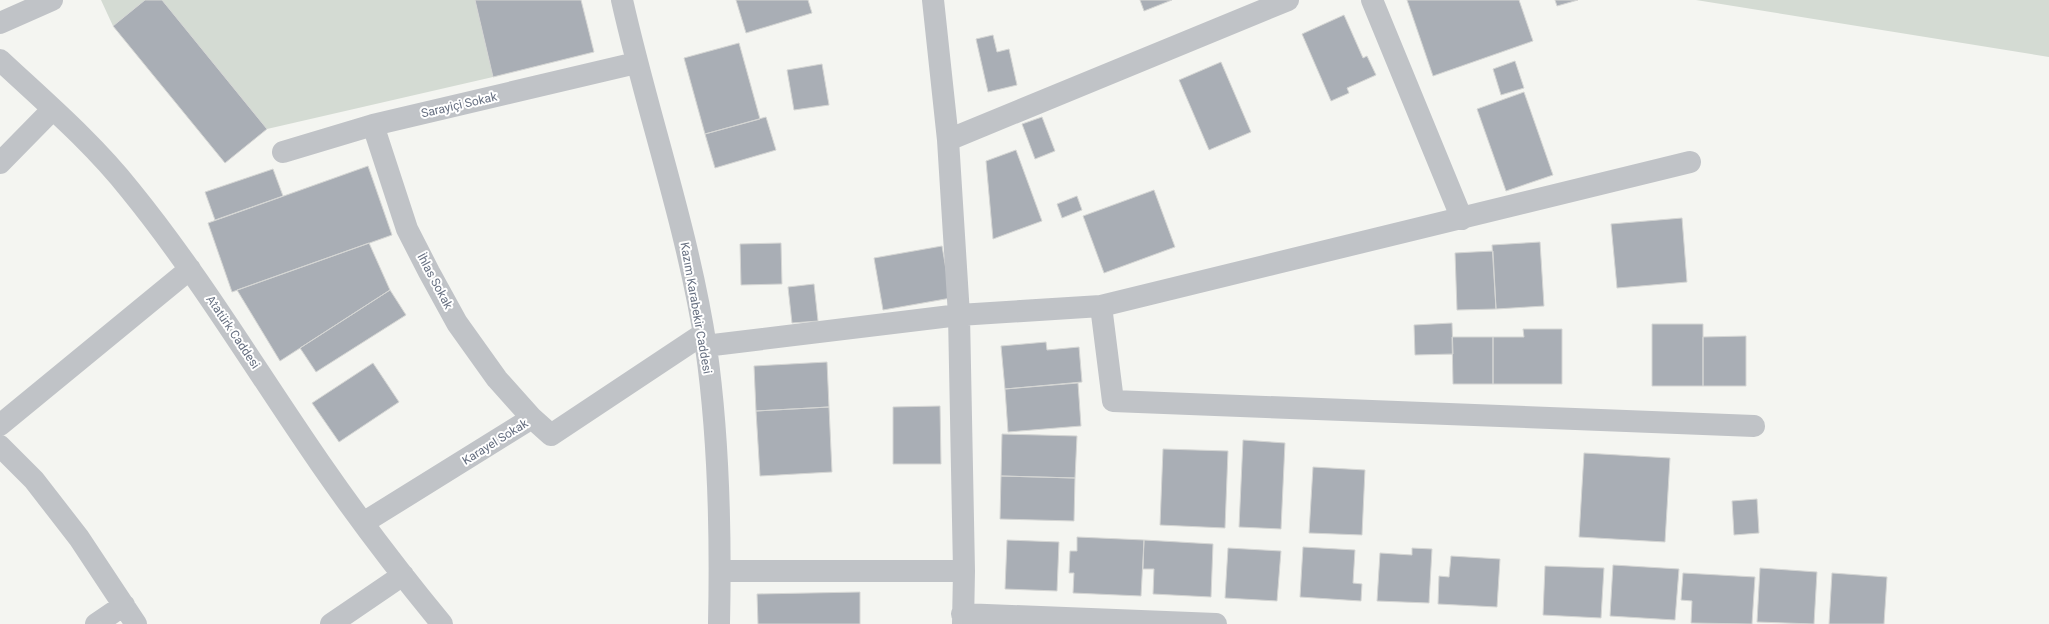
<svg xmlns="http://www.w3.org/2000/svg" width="2049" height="624" viewBox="0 0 2049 624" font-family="Roboto,sans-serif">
<rect width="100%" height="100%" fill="#f4f5f1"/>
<path fill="#d4dbd3" d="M101,0H145L113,26Z
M162,0H475L493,77L267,129Z
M1696,0H2049V57Z"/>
<path fill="#a9aeb5" stroke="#d5d6d4" d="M145,0H162L267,129L225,163L113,26Z
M475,0H581L594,52L493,77Z
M736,0H808L812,13L746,33Z
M1140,0H1172L1144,11Z
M1407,0H1519L1533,41L1433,76Z
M1555,0H1578L1557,6Z
M1344,15L1363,58L1367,56L1376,75L1347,88L1349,93L1331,101L1302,34Z
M993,35L997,52L1009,49L1017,85L988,92L976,39Z
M739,43L760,119L705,134L684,58Z
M1515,61L1524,88L1501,95L1493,69Z
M1221,62L1251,132L1209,150L1179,80Z
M822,64L829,105L794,110L787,70Z
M1524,92L1553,175L1506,191L1477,109Z
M766,117L776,150L715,168L705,134Z
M1042,117L1055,151L1035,159L1022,124Z
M1016,150L1042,221L993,239L986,161Z
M368,166L392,235L232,292L208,223Z
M273,169L283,196L215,220L205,192Z
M1154,190L1175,247L1104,273L1083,216Z
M1077,196L1082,210L1062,218L1057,204Z
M1682,218L1687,282L1617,288L1611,224Z
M1540,242L1544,306L1496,309L1492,245Z
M369,243L390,290L280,361L237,290Z
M781,243L782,284L741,285L740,244Z
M942,246L951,298L883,310L874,258Z
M1493,251L1496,309L1457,310L1455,253Z
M814,284L818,321L792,323L788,287Z
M390,290L406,315L316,372L300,348Z
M1452,323L1453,354L1415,355L1414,325Z
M1652,324H1703V386H1652Z
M1523,329H1562V384H1493V337H1524Z
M1746,336V386H1703V337Z
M1452,337H1493V384H1453Z
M1046,342L1047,350L1079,347L1082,382L1005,389L1001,346Z
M827,362L829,407L756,411L754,366Z
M373,363L399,402L339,442L312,403Z
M1078,383L1081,426L1008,432L1005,389Z
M940,406L941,464H893V407Z
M829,407L832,472L760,476L756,411Z
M1002,434L1077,436L1075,478L1001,476Z
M1243,440L1285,443L1281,529L1239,527Z
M1163,449L1228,451L1225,528L1160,525Z
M1584,453L1670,458L1665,542L1579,537Z
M1313,467L1365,470L1362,535L1309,533Z
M1001,476L1075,478L1074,521L1000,519Z
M1757,499L1759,533L1734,535L1732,501Z
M1077,537L1144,540L1141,596L1073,593L1074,573H1069L1070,551H1077Z
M1007,540L1059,542L1057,591L1005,589Z
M1144,540L1213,544L1211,597L1153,594L1154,569H1143Z
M1303,547L1355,550L1353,583L1362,584L1361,601L1300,597Z
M1228,548L1281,551L1277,601L1225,598Z
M1412,548L1432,549L1429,603L1377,601L1380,553L1412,555Z
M1451,556L1500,559L1497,607L1438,604L1439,576L1449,577Z
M1613,565L1679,569L1675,620L1610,616Z
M1545,566L1604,568L1601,618L1543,615Z
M1760,568L1817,572L1814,624L1757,622Z
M1683,573L1755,577L1752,624L1691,623L1692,601L1681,600Z
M1832,573L1887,577L1884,624H1829Z
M860,592V624H758L757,594Z"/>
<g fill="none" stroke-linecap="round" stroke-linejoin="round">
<path stroke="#c0c3c7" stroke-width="22" d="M622,0C648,116 688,229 706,347C719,438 721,532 719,624
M933,0L948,140L959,315L964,571L963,624
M1372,0L1462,219
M0,23L52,0
M0,60C45,102 92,142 130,190C200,276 257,372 320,463C358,518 399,572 442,624
M373,125L407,229L429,272L457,323L497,379L532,418
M948,140L1288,0
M283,152L373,125L636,63
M0,163L53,109
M1101,306L1113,401L1754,426
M705,346L959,315L1101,306L1690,162
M0,425L190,269
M0,446L34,480L79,538L136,624
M363,523L532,418L551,435L703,334
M720,571H964
M962,614L1216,624
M96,624L124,605
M331,624L403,575"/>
</g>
<g text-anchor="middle" stroke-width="4" stroke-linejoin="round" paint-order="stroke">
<g font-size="12" fill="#666f80" stroke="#fff">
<text transform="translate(459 105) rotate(-13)" y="4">Sarayiçi Sokak</text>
<text transform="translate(435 281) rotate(62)" y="4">İhlas Sokak</text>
<text transform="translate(696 308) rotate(80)" y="4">Kazım Karabekir Caddesi</text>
<text transform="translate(233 332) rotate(56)" y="4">Atatürk Caddesi</text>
<text transform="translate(495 442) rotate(-32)" y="4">Karayel Sokak</text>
</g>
</g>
</svg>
